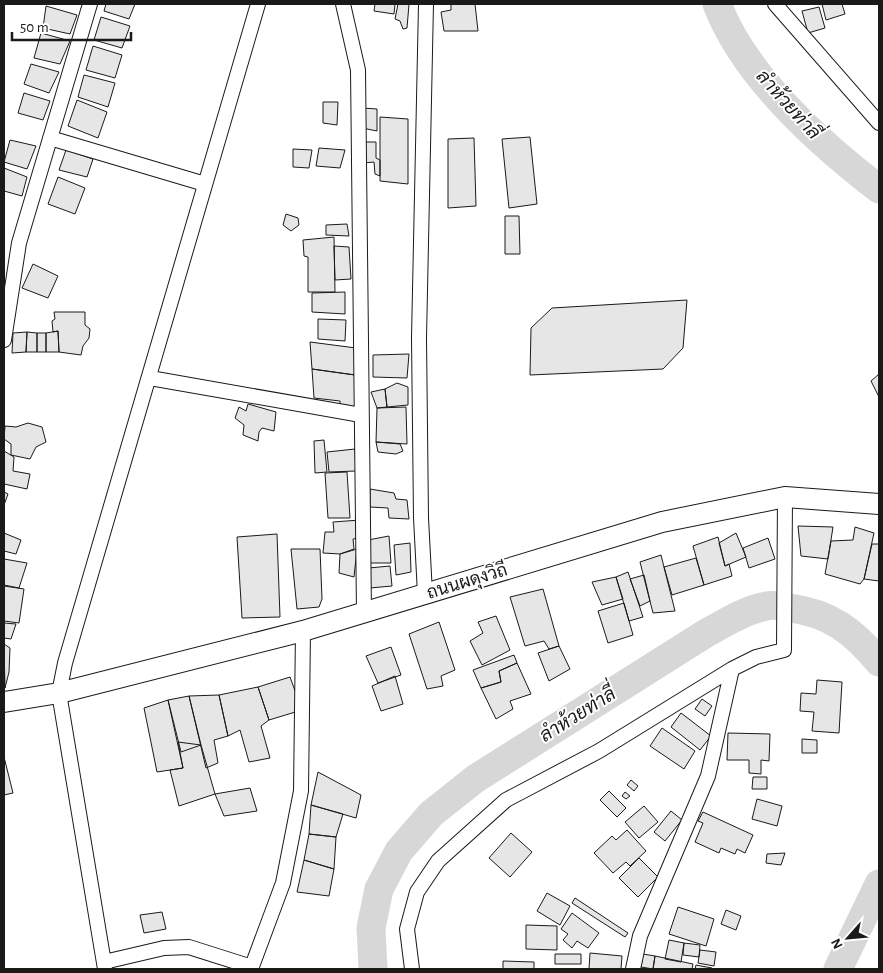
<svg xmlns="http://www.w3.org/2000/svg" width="883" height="973" viewBox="0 0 883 973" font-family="'Alegreya Sans',Sarabun,sans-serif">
<rect width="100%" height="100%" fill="#fff"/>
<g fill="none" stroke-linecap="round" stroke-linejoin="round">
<path stroke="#d7d7d7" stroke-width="29" d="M717,4C745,77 819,143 879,189
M373,969L371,928L379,889L399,851L431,814L475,779L708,632C727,622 745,610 767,606C774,604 783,607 790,608C830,613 854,632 879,662
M838,969L879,884"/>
</g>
<path fill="#e6e6e6" stroke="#1a1a1a" d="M106,4H135L129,19L104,11Z
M375,4H395L394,14L374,11Z
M398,4H409L407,28L403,29L400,21L395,19Z
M451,4H475L478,31H444L441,12L451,10Z
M822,4H842L845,14L826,20Z
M46,6L77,15L70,34L43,28Z
M819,7L825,28L808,33L802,11Z
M101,17L130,26L122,48L94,40Z
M41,33L70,41L60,64L34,58Z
M93,46L122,55L115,78L86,70Z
M31,64L59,72L49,93L24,84Z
M84,75L115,83L108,107L78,97Z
M24,93L50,101L43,120L18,113Z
M77,100L107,112L98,138L68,126Z
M323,102H338L337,125L323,123Z
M363,108L377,109V131L362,128Z
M380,117L408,119V184L380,181Z
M530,137L537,204L509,208L502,139Z
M474,138L476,206L448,208V139Z
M10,140L36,146L27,169L4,162Z
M364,142H376V158L380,160V176L375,174L374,162L363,163Z
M319,148L345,150L340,168L316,166Z
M293,149L312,150L309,168L293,167Z
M66,150L93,159L87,177L59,170Z
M4,168L27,177L22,196L4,191Z
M58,177L85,188L75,214L48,204Z
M286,214L298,218L299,225L291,231L283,225Z
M505,216H519L520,254H505Z
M347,224L349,236L326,235V225Z
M334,237L335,292H308V257L304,256L303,240Z
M334,246L349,247L351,279L335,280Z
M33,264L58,276L48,298L22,288Z
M345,292V314L312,312V293Z
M687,300L683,348L663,369L530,375L531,328L552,308Z
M54,312H85V325L90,329L89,338L83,346L81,355L59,352L58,331L53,332L52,321L55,319Z
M318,319L346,320L345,341L318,339Z
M58,331L59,352H46V333Z
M27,332L26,352L12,353L13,333Z
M27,332L37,333V352H26Z
M37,333H46V352H37Z
M310,342L356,348L355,375L312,369Z
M409,354L407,378L373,377V355Z
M312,369L355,375V409L340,405V401L314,398Z
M879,374V397L871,381Z
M397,383L408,387V405L387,407L385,389Z
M385,389L387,407L377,408L371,392Z
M248,404L276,412L274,431L262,428L259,432L258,441L243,435L244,425L235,418L239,407L246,411Z
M406,407L407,444L376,442L377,408Z
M28,423L42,427L46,442L36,447L30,459L11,455V444L4,439L5,426L16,427Z
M324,440L327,472L315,473L314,441Z
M376,442L400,444L403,451L396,454L378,452Z
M355,449L356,471L329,472L327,452Z
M4,451L14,457L13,471L30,474L27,489L4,484Z
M347,472L350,518H328L325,473Z
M370,489L394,493L396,499L407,500L409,519L389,518L388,508L370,507Z
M4,492L8,494L4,505Z
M360,520L359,538L353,539L354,549L340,554L323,553L325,532H334L333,522Z
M798,526L833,527L828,559L801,556Z
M855,527L874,533L864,579L860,584L825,574L831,541L853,540Z
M4,533L21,540L16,554L4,551Z
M736,533L746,557L725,566L719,543Z
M277,534L280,617L242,618L237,537Z
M389,536L391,563H370L368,540Z
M718,537L725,566L729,564L732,576L704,585L693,546Z
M768,538L775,559L749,568L743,548Z
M410,543L411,572L396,575L394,545Z
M872,544H879V581L864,579Z
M291,549H320L322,599L319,607L297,609Z
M357,549L354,577L339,573L340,554Z
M661,555L675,611L653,613L640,562Z
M696,558L704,585L672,595L664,567Z
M4,559L27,563L19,588L4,585Z
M390,566L392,586L370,588L369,568Z
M628,572L643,617L629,621L616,577Z
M644,575L650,601L640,606L630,579Z
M616,577L623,599L602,605L592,582Z
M4,586L24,589L19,623L4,621Z
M543,589L559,646L549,649L544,641L525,646L510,597Z
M624,603L633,635L608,643L598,611Z
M496,616L510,650L482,665L470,641L483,633L478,622Z
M439,622L455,670L441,676L443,686L427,689L409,634Z
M4,623L16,624L11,639L4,638Z
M4,644L10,648L9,672L5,688Z
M559,646L570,669L549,681L538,653Z
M391,647L401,675L378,683L366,656Z
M514,655L517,663L499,671L501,682L481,688L473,670Z
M517,663L531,694L510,701L513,709L496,719L481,688L501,682L499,671Z
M395,676L403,704L381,711L372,686Z
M290,677L302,710L269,720L258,687Z
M817,680L842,682L839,733L812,731L814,712L800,711L801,693L816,694Z
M258,687L269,720L261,726L270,758L249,762L240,730L228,736L219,695Z
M219,695L228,736L214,740L218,763L206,768L189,696Z
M189,696L201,745L181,752L168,700Z
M702,699L712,706L705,716L695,709Z
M168,700L183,768L157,772L144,708Z
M681,713L711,736L700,750L671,727Z
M662,728L695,751L684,769L650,746Z
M728,733L770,734L769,761L761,760V774L749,773V760H727Z
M802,739L817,740V753H802Z
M178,742L201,745L215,794L179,806L170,770L183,768Z
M4,757L13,793L4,795Z
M318,772L361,795L356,818L311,805Z
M753,777H767V789H752Z
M631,780L638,786L634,791L627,785Z
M250,788L257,811L224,816L215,794Z
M609,791L626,808L617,817L600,800Z
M625,792L630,796L626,799L622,796Z
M757,799L782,806L777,826L752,819Z
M311,805L343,814L336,837L309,834Z
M644,806L658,822L639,838L625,822Z
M671,811L682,820L665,841L654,832Z
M703,812L753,835L745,853L737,849L735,854L721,848L719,853L695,842L703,823L698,821Z
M627,830L646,851L630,866L626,862L613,873L594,853L612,836L616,840Z
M511,833L532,852L510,877L489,858Z
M309,834L336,837L334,869L304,860Z
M785,853L781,865L766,863L767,854Z
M639,858L658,877L638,897L619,878Z
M304,860L334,869L329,896L297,892Z
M547,893L570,906L560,925L537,911Z
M575,898L628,933L625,937L572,903Z
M678,907L714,919L706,946L669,934Z
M726,910L741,916L736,930L721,924Z
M162,912L166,929L144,933L140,915Z
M572,913L599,933L588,948L577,941L572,948L563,940L568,934L561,929Z
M526,925L557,926V950L526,949Z
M669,940L684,943L681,962L665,959Z
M684,943L700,945L699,957L683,955Z
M700,950L716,952L714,966L698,963Z
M590,953L622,956L621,969H589Z
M555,954H581V964H555Z
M643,954L655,956L653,969L641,967Z
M655,956L693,964L692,969H653Z
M503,961L534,962V969H503Z
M696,965L712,968V969H695Z"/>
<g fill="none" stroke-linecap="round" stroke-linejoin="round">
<defs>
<path id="minor" d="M343,4L358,70L364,613
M775,4L879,123
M50,138L205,184
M4,340L19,243L90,4
M150,378L361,415
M425,594L421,518L419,338L426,4
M104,962L164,948L189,947L252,967
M105,969L59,693L65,663L258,4
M251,969L283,883L301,791L303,631
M412,969L407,929L417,892L438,861L506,800L599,751L732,669
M633,969L640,936L708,776L732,669L756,657L784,650L785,497"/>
<path id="secondary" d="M4,702L59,693L303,631L662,522L785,497L879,504"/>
</defs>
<use href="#minor" stroke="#1a1a1a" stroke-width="16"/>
<use href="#secondary" stroke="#1a1a1a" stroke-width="22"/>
<use href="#minor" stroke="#fff" stroke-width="14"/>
<use href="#secondary" stroke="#fff" stroke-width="20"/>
</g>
<g text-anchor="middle" stroke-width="4" stroke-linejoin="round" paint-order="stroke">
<g font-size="18" fill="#1a1a1a" stroke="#fff">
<text transform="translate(467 581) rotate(-17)" y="6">ถนนผดุงวิถี</text>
</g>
<g font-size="19" font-style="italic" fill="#1a1a1a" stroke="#fff">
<text transform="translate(789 104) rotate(48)" y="7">ลำห้วยท่าลี่</text>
<text transform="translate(577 714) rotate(-32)" y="7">ลำห้วยท่าลี่</text>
</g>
</g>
<rect width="883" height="973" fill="none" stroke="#1a1a1a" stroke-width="10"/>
<g transform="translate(848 938) rotate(243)" stroke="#ffffff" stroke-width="4" paint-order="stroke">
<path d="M0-4L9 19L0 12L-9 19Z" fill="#1a1a1a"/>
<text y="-8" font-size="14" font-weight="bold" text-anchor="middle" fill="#1a1a1a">N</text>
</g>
<path d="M12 32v8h119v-8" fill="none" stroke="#1a1a1a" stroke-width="2.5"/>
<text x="20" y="32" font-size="15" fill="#1a1a1a" stroke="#ffffff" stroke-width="4" paint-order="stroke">50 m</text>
</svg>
